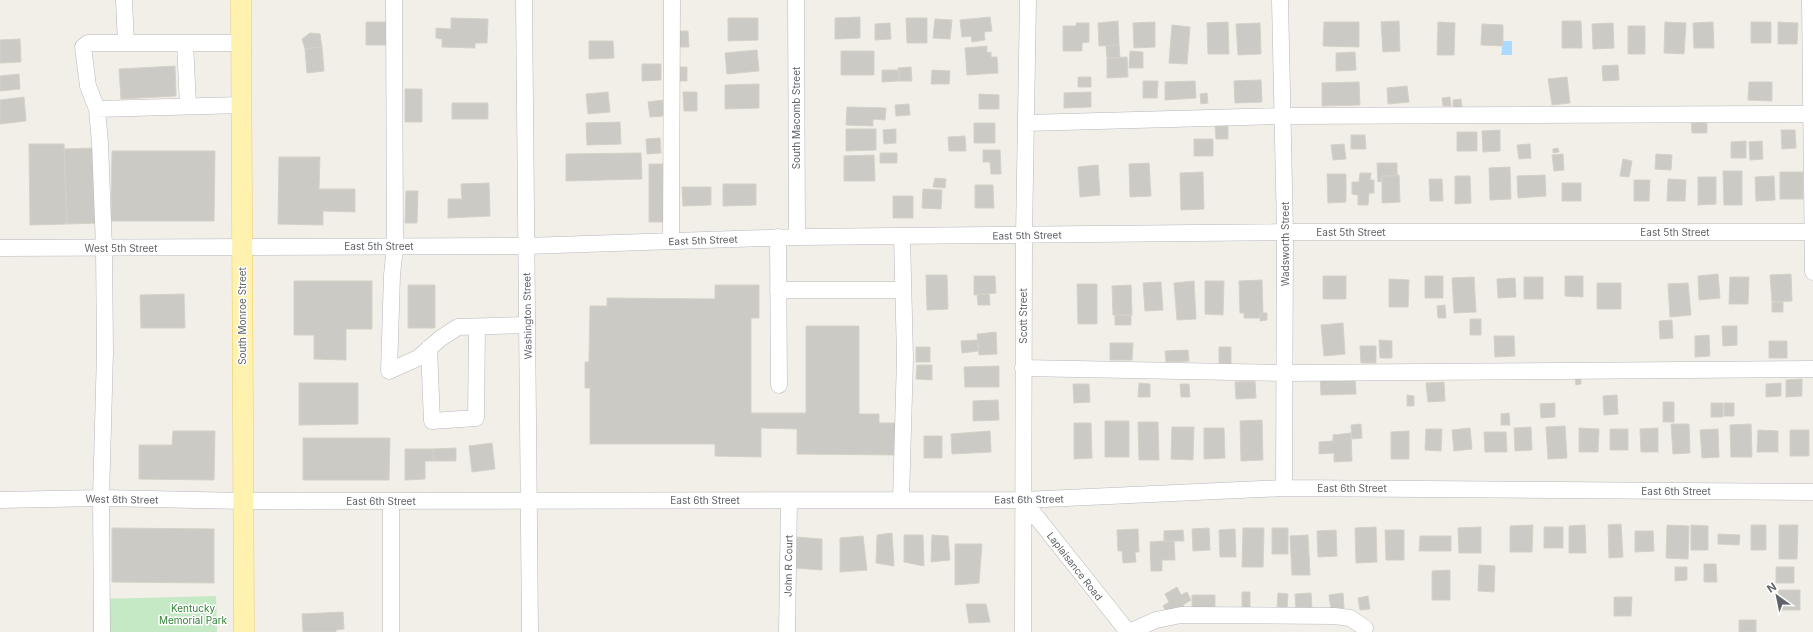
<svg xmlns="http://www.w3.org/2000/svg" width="1813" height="632" viewBox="0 0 1813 632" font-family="Inter,sans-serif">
<rect width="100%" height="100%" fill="#f1efe8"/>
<path fill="#c5e8c5" d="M216,596L217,632H101V599Z"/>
<path fill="#aadaff" d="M1503,41H1512V55H1501Z"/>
<path fill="#cccac5" stroke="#d6d1c6" d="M860,17V38L835,39V18Z
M990,17L992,31L984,32L985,40L972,42L971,36L962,37L960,20Z
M451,18L488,19L487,43H475V48L442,47V39L436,38V28L451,29Z
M728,18H758V40L728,41Z
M906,18H927V43H907Z
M935,19L952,20L950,39L933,38Z
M1118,21L1119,45L1099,46L1098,23Z
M1399,21L1400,51L1383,52L1381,22Z
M1562,21H1581L1582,48H1562Z
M366,22H387V45H366Z
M1155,22V47L1134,48L1133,23Z
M1228,22L1229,54H1208L1207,23Z
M1324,22H1359V47L1323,46Z
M1438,22L1455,23L1454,55H1437Z
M1665,22L1686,23L1684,54L1664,53Z
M1713,22L1714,48H1694L1693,23Z
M1751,22H1771V43H1751Z
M1778,22L1798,23L1797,44H1778Z
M890,23L891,39L875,40V24Z
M1076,23H1089V42L1082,43V51H1063V26H1076Z
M1260,23L1261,54L1238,55L1236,24Z
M1613,23L1614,48L1593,49L1592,24Z
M1482,24L1503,25V46L1481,45Z
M1172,25L1190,27L1187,64L1169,63Z
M1628,26H1645V54H1628Z
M676,31H688L689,47H677Z
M310,33L320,34L322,47L305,49L302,39Z
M20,39L21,62L0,63V40Z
M589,41H613L614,58L589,59Z
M1119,45L1120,58H1107L1106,46Z
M987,46V53L991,52V57H997L998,73L967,75L965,48Z
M322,47L324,71L307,73L305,49Z
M757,50L759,71L727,74L725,53Z
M841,51H874V75H841Z
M1130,51L1143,52V68H1129Z
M1355,52L1356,70L1336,71V53Z
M1127,57L1128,77L1107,78V58Z
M642,64H661V80L642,81Z
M1618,65L1619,80L1603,81L1602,66Z
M175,66L176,96L121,99L119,69Z
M676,67H687V81H676Z
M911,67L912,81H899L898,68Z
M882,70H899V81L882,82Z
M932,70L950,71L949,84H931Z
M19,74L20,89L0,91V76Z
M1078,77H1091V87H1078Z
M1567,77L1570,103L1552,105L1548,79Z
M1261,80L1262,102L1235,103L1234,81Z
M1143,81H1158L1157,98H1143Z
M1195,81L1196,98L1165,100V82Z
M1359,82L1360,105L1322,106V83Z
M1749,82H1772V101L1748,100Z
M759,84V108L725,109V85Z
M1407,86L1409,102L1388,104L1387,88Z
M405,89H422V122H405Z
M608,92L610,112L588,114L586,94Z
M683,92H697V111H684Z
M1091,92V107L1064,108V93Z
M1207,93L1208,103L1201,104L1200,94Z
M979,94L999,95V109H979Z
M24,97L26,121L0,124V100Z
M1450,97L1451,106H1443L1442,98Z
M1461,99L1462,108H1453V100Z
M663,100L664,116L650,117L648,102Z
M452,103H488V119H452Z
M909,104L910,115L896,116L895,105Z
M847,107L886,108L885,120L873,119V126L846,125Z
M1707,117V133H1692L1691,118Z
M620,122L621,144L587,145L586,123Z
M974,123H995V143H974Z
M1215,126H1228V139H1216Z
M846,129H876V150L846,151Z
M896,129V143L884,144L883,130Z
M1500,130V151L1483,152L1482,131Z
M1781,130H1795L1796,148L1782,149Z
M1457,132H1477V151H1457Z
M1351,135H1365L1366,149H1351Z
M965,136L966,151H949L948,137Z
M660,138L661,153L647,154L646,139Z
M1194,139H1213V156H1194Z
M1746,141V158H1731V142Z
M1762,141L1763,159L1750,160L1749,142Z
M29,144H64L67,224L30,225Z
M1344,144L1346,159L1333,160L1331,145Z
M1530,144L1531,158L1519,159L1517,145Z
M94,148L97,223L67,224L64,149Z
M1558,148L1559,152L1553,153V149Z
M983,150H1000L1001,174H991L990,162H983Z
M112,151H215L214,221H111Z
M641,153L642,179L566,181V154Z
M880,153H897V163H880Z
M1563,154L1564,170L1554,171L1552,155Z
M1656,154L1672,155L1671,170L1655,169Z
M874,155L875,181H844V156Z
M279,157H320L319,189H355V212L323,211V225L278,224Z
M1623,159L1632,161L1629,177L1620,176Z
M1149,163L1151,196L1130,197L1129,164Z
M1377,163H1397V176H1382V181L1378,182Z
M649,164H663V222H649Z
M1098,165L1100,195L1080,197L1078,167Z
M1510,167L1511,199L1490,200L1489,168Z
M1723,171H1742V205H1724Z
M1203,172L1204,209L1181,210L1180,173Z
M1780,172H1803V199H1780Z
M1360,173H1371L1370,180H1374V193H1369L1368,205H1358V195L1352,194V182H1359Z
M1327,174H1346V202L1328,203Z
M1399,175L1400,202L1382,203V176Z
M1545,175L1546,196L1518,198L1517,176Z
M1455,176H1470L1471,203L1455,204Z
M1774,176L1775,200L1756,201L1755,177Z
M1698,177H1716V204L1698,205Z
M935,178L946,179L945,188L933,187Z
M1429,179H1442L1443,201H1430Z
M1668,179L1686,180L1685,201H1667Z
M1634,180H1650L1649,201H1634Z
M489,183L490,216L448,218V199H462L461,184Z
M1562,183H1581V201H1562Z
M723,184H756V205L723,206Z
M975,185H993L994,208H975Z
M682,187H711V205L683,206Z
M923,189L942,190L941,209L922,208Z
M406,191H418L417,223H405Z
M893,196H913V218H893Z
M1718,274L1720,298L1699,300L1698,276Z
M1791,274L1792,301L1772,302L1770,275Z
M926,275H947L948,309L927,310Z
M974,276H995L996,293L974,295Z
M1323,276H1346V299H1323Z
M1425,276H1443V298H1425Z
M1565,276H1583V297L1565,296Z
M1474,277L1476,312L1454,313L1452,278Z
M1524,277H1543V299H1524Z
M1730,277H1749L1748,304H1729Z
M1515,278L1516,297L1498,298L1497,279Z
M1389,279L1409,280L1408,307H1389Z
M1262,280L1263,313H1260V318H1244V313H1240L1239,281Z
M294,281H372V329H346V360L314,359V335H294Z
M1194,281L1196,319L1177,320L1174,283Z
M1205,281H1224L1223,315L1205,314Z
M1161,282L1163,310L1145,311L1143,283Z
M1597,283H1621V309H1597Z
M1688,283L1691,315L1670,317L1668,284Z
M1077,284H1097V324H1078Z
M408,285H435V328H408Z
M715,285H759V318H751V413H806V326H859V414H879V423H899V455L797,454V429L761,428V457L715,456V444H590V388H585V362H589L590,306H607V298L715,299Z
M1131,285L1132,315H1113L1112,286Z
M184,294L185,328H141L140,295Z
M977,294H989L990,305H978Z
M1772,302H1783V312H1772Z
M1445,305L1446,318H1438L1437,306Z
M1260,313H1267V320L1260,321Z
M1115,315H1131V325H1115Z
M1470,319H1481V335H1470Z
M1672,320L1673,338L1660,339L1659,321Z
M1343,323L1345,354L1324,356L1321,325Z
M1722,326H1737V345L1723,346Z
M996,332L997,354L979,355L977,334Z
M1709,335L1710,356L1695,357V336Z
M1494,336H1514L1515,356L1495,357Z
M978,340V351L962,353L961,341Z
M1379,340L1392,341V358H1380Z
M1769,341H1787V358H1769Z
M1110,343H1133L1132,360H1110Z
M1360,346H1376V363H1361Z
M916,347H930V362H916Z
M1219,347H1231V364H1219Z
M1188,350L1189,361L1166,362L1165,351Z
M917,365H932V380L916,379Z
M999,366V387H965L964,367Z
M1355,375L1356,394L1321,395L1320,376Z
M1575,378H1581V384L1576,385Z
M1802,379V396L1786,397V380Z
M1255,381L1256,398L1236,399L1235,382Z
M1444,382L1445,401L1428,402L1426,383Z
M299,383H358V424L299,425Z
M1139,383L1150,384V397H1138Z
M1781,383V396L1766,397V384Z
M1073,384H1089L1090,402L1074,403Z
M1180,384H1189L1190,397H1181Z
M1407,395L1414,396V406H1407Z
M1617,395L1618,414L1604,415L1603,396Z
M998,400L999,420L973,421V401Z
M1663,402H1674V422H1663Z
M1555,403V417L1541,418L1540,404Z
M1711,403H1723V417H1711Z
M1724,403H1734V416H1724Z
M1509,413L1510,425H1501V414Z
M1262,420L1263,460L1241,461L1240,421Z
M1105,421H1129V457H1105Z
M1138,422H1158L1159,460H1139Z
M1074,423H1091L1092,458L1074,459Z
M1361,424L1362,438L1352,439L1351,425Z
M1671,424H1689L1690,453L1673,454Z
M1751,424L1752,457H1731L1730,425Z
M1565,426L1567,458L1548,459L1546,427Z
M1172,427H1194L1193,460L1171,459Z
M1531,427L1532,450L1515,451L1514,428Z
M1204,428H1224L1225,458L1204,459Z
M1470,428L1472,449L1454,451L1452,430Z
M1579,428L1599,429L1598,452H1579Z
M1658,428V452H1641L1640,429Z
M1426,429H1442L1441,451L1425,450Z
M1610,429H1628V450H1610Z
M1718,429L1719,457L1702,458L1700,430Z
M1758,430L1778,431V452H1757Z
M1790,430H1809V456H1790Z
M173,431H215L214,480L139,479V445H172Z
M990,431L991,452L952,454L951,434Z
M1409,431V459H1391V432Z
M1484,432H1506L1507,452H1485Z
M1351,433L1352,461L1334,462V453L1319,454V442L1333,441V435Z
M924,436H942V458H924Z
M303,438H390L389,480H303Z
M492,443L495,469L472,472L469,446Z
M456,448V461H434L433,449Z
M405,449H433L434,461H425V479L405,480Z
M1621,524L1623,557L1609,558L1608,525Z
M1533,525L1532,552H1510V526Z
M1585,525L1586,553H1569V526Z
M1667,525L1689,526L1688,559L1666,558Z
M1691,525L1708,526V550H1691Z
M1751,525H1766V550H1751Z
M1779,525H1798L1797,559H1779Z
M1376,527L1377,562L1356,563L1355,528Z
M1481,527V553H1459L1458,528Z
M1544,527H1563V548H1544Z
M112,528L214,529V583L112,582Z
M1209,528L1210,550L1193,551L1192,529Z
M1243,528H1264L1263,567H1242Z
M1272,528H1288V554H1272Z
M1138,529L1139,552H1135L1136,562L1123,563L1122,551H1118L1117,530Z
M1235,529L1236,557H1220L1219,530Z
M1183,530L1184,541H1164V531Z
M1336,530L1337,556L1318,557L1317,531Z
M1385,530H1404V560H1386Z
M1635,531H1653L1654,551L1635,552Z
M892,533L894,566L876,563L877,535Z
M1718,534L1740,535L1739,545L1718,544Z
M904,535H923L924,566L904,562Z
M932,535L948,536L950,560L931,562Z
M1308,535L1310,575H1292L1290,536Z
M863,536L867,570L840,572V538Z
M1420,536H1451V551H1419Z
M796,537L822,539V570L795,568Z
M1164,541H1174L1175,560H1162V571H1151L1150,542Z
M955,544H982L979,583L955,585Z
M1704,564H1716L1717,582H1704Z
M1479,565L1495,566L1494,592L1478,591Z
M1675,567H1687V580L1675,581Z
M1776,567H1794V583H1776Z
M1450,570V600H1432V571Z
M1177,587L1181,595L1187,592L1191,600L1183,605L1185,609L1180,613L1176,607L1167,613L1163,606L1169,602L1165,594Z
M1779,590H1800V610H1778Z
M1242,592H1250V608H1242Z
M1278,593L1288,594L1287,611L1277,610Z
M1311,593L1312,609L1296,610L1295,594Z
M1343,593L1344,608L1331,610L1329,595Z
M1192,595H1215V610L1192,609Z
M1368,596L1370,609L1360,610L1358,598Z
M1614,597H1632L1631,616H1614Z
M966,604H986L990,622L969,623Z
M343,612L344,629L336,630V632H303L302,614Z
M1739,620H1756V632H1739Z"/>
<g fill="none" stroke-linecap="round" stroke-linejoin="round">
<defs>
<path id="minor" d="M124,0L126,43
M394,0L395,246L392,275L389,371L418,358L441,338L458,327L527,325
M524,0L530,632
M796,0L797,237
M1280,0L1285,232L1284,488
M1810,0L1813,272
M185,43L188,106
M97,109L241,105
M1026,123L1283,116L1811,114
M778,237L779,385
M671,241L672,0
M0,248L526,246L797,237L1285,232H1813
M778,290H903
M429,348L432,421L476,418L477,327
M1023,368L1285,373L1813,369
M0,500L101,498L244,501L1023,500L1284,488L1813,492
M901,500L905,358L902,236
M1023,500L1128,632
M102,632L101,498L105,352L104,248L100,143L97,109L88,86L83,47L88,43H241
M391,632V501
M787,632L789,500
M1023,632L1024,235L1028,0
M1129,632L1156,620L1181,615L1335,616L1350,618L1365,628"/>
<path id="major" d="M241,0L244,632"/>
</defs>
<use href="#minor" stroke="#b5b8bc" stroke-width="17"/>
<use href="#major" stroke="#f2c960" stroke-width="21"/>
<use href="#minor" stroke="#fff" stroke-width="16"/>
<use href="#major" stroke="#fff2af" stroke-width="20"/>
</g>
<g text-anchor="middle" stroke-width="3" stroke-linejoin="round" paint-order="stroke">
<g font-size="10" fill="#5f6368" stroke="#fff">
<text transform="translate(796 118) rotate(-90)" y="4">South Macomb Street</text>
<text x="1351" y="236">East 5th Street</text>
<text x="1675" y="236">East 5th Street</text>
<text transform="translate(1027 235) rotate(-1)" y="4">East 5th Street</text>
<text transform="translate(703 240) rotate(-2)" y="4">East 5th Street</text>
<text transform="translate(1285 244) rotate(-90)" y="4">Wadsworth Street</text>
<text x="379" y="250">East 5th Street</text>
<text x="121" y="252">West 5th Street</text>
<text transform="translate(242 316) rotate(-90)" y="4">South Monroe Street</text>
<text transform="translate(527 316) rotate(-91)" y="4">Washington Street</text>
<text transform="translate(1023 316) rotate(-90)" y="4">Scott Street</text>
<text x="1352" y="492">East 6th Street</text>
<text x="1676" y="495">East 6th Street</text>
<text transform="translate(122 499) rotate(1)" y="4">West 6th Street</text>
<text transform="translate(1029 499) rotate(-1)" y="4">East 6th Street</text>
<text x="705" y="504">East 6th Street</text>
<text x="381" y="505">East 6th Street</text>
<text transform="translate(788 566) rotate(-89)" y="4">John R Court</text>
<text transform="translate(1075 566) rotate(52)" y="4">Laplaisance Road</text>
</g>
<g font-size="10" fill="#348238" stroke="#fff">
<text x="193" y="612">Kentucky<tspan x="193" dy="12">Memorial Park</tspan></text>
</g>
</g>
<g transform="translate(1777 596) rotate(327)" stroke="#ffffff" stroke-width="3" paint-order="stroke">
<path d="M0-3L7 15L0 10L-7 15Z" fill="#5f6368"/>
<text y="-6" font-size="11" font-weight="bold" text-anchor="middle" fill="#5f6368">N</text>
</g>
</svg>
